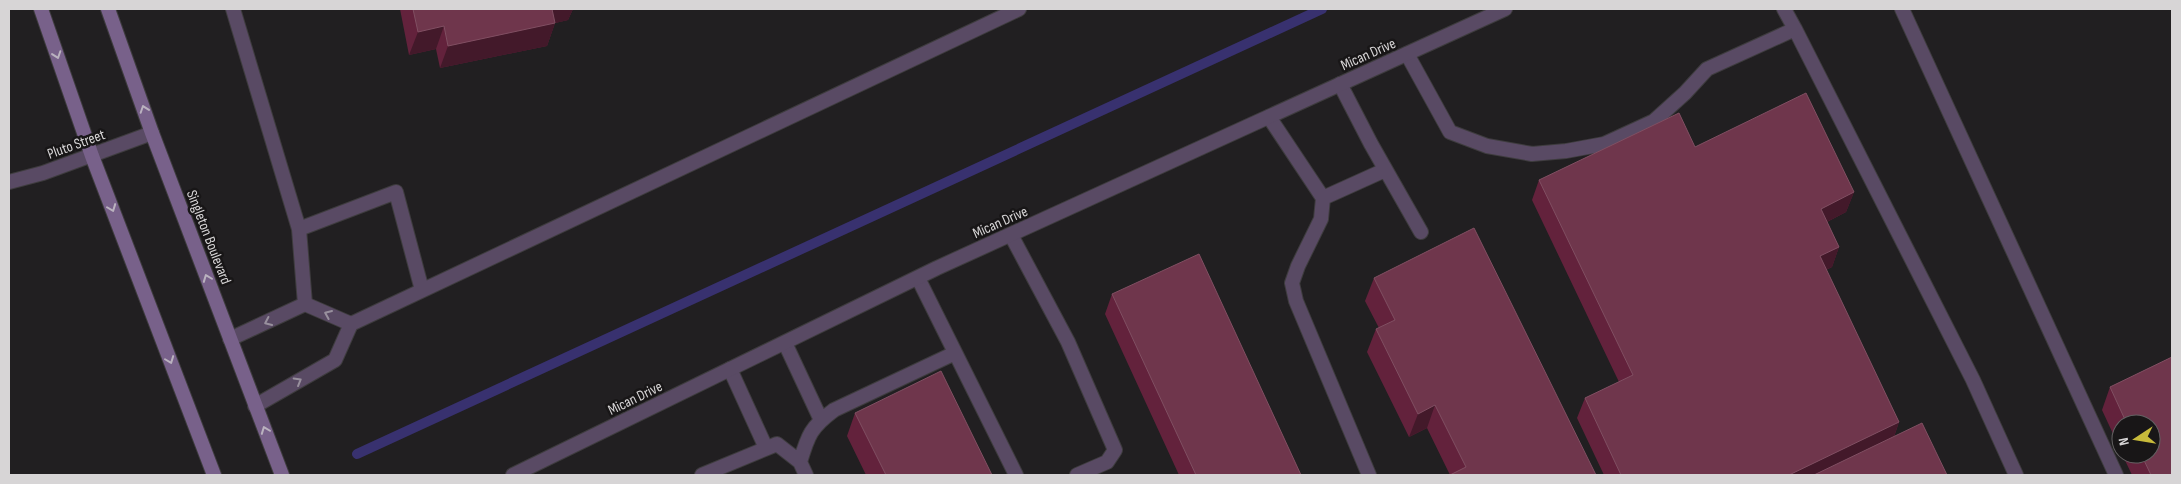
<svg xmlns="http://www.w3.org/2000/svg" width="2181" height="484" viewBox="0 0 2181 484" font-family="'Sofia Sans Condensed',sans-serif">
<rect width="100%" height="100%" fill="#211f21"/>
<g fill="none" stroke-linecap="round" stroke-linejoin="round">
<path stroke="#38316f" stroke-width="10" d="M357,454L1322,9"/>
<defs>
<path id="service" d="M233,9L299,229L305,304
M1902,9L2116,475
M1795,29L1973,380L2016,475
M1407,54L1450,132L1487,146L1532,154L1566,151L1604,144L1654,121L1685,93L1707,69L1795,29L1784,9
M1340,84L1371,144L1421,232
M1269,117L1323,198L1321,219L1298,266L1292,283L1296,301L1369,475
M1323,198L1385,170
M299,229L396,192L422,290
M1011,235L1068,342L1115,450L1107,462L1077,475
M918,278L1016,475
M230,339L305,304L351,324
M785,343L821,420
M730,369L766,448
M255,406L335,360L351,324L1019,9
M702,475L777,444L800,462
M806,475L800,462C808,435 811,427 834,410L955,353"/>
<path id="minor" d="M9,182L43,173L152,133
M513,475L937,268L1505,9"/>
<path id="secondary" d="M41,9L92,156L214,475
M108,9L152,133L282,475"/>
</defs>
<use href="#service" stroke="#3e3c3e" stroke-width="16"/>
<use href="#minor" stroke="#3e3c3e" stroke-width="16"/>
<use href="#secondary" stroke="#3e3c3e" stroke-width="16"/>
<use href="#service" stroke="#594a64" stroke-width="14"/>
<use href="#minor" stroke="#594a64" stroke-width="14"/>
<use href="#secondary" stroke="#78618a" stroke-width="14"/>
</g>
<path fill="#63223c" d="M400,9H573L568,20L555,23L547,46L440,68L436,49L409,55Z
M1695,147L1854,192L1846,212L1827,222L1839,247L1832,267L1826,270L1899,422L1894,437L1947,475H1604L1577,418L1585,398L1619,382L1532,200L1539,180Z
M1374,278L1596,475H1450L1427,428L1409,437L1367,352L1376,329L1379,328L1365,301Z
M1112,294L1301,475H1179L1105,314Z
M2172,357V475H2132L2122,454H2151V424H2121V451L2102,410L2110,387Z
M855,413L992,475H866L847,436Z"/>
<path fill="#43192a" d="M549,9H573L568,20L543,26Z
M555,23L547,46L440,68L448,46Z
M444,26L436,49L409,55L418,32Z
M1854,192L1846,212L1813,229L1821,209Z
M1839,247L1832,267L1812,276L1820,256Z
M1435,405L1427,428L1409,437L1418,414Z
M1899,422L1892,442L1823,475H1789Z"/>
<path fill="#6f364c" stroke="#804f62" d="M413,9H552L555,23L448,46L444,26L418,32Z
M1806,93L1854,192L1821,209L1839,247L1820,256L1899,422L1789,475H1621L1585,398L1633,375L1539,180L1679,113L1695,147Z
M1474,228L1596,475H1450L1466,467L1435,405L1418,414L1376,329L1395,320L1374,278Z
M1199,254L1301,475H1196L1112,294Z
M2172,357V475H2151L2141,454H2151V424H2127L2110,387Z
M941,371L992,475H886L855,413Z
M1922,423L1947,475H1814Z"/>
<defs><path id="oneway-chevron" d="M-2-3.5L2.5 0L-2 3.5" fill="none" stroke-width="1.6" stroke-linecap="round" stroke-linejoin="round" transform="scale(1.25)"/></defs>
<g stroke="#bab2bf">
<use href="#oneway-chevron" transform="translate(57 55) rotate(71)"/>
<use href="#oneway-chevron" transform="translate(144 109) rotate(-109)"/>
<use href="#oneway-chevron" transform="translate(112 208) rotate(69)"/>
<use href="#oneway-chevron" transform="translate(207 278) rotate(-111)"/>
<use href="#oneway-chevron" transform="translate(170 360) rotate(69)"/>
<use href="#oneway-chevron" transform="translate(265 430) rotate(-111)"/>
</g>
<g stroke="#98909d">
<use href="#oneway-chevron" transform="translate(328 314) rotate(-157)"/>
<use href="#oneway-chevron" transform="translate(268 322) rotate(155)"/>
<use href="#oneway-chevron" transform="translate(298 381) rotate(-30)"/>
</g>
<g text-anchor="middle" stroke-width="5" stroke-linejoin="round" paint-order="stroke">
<g font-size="15" fill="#d7d5d6" stroke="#181617">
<text transform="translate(1368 54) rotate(-24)" y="5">Mican Drive</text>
<text transform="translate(76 144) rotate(-20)" y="5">Pluto Street</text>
<text transform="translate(1000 222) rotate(-24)" y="5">Mican Drive</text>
<text transform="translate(209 237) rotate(69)" y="5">Singleton Boulevard</text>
<text transform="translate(635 398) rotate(-26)" y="5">Mican Drive</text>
</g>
</g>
<rect width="2181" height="484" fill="none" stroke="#d7d5d6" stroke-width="20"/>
<g transform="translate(2136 439) rotate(258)"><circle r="24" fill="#181617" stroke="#646263"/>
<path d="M0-4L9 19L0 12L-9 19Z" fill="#c8bb3b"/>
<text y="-8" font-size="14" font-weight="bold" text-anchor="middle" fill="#d7d5d6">N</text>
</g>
</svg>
